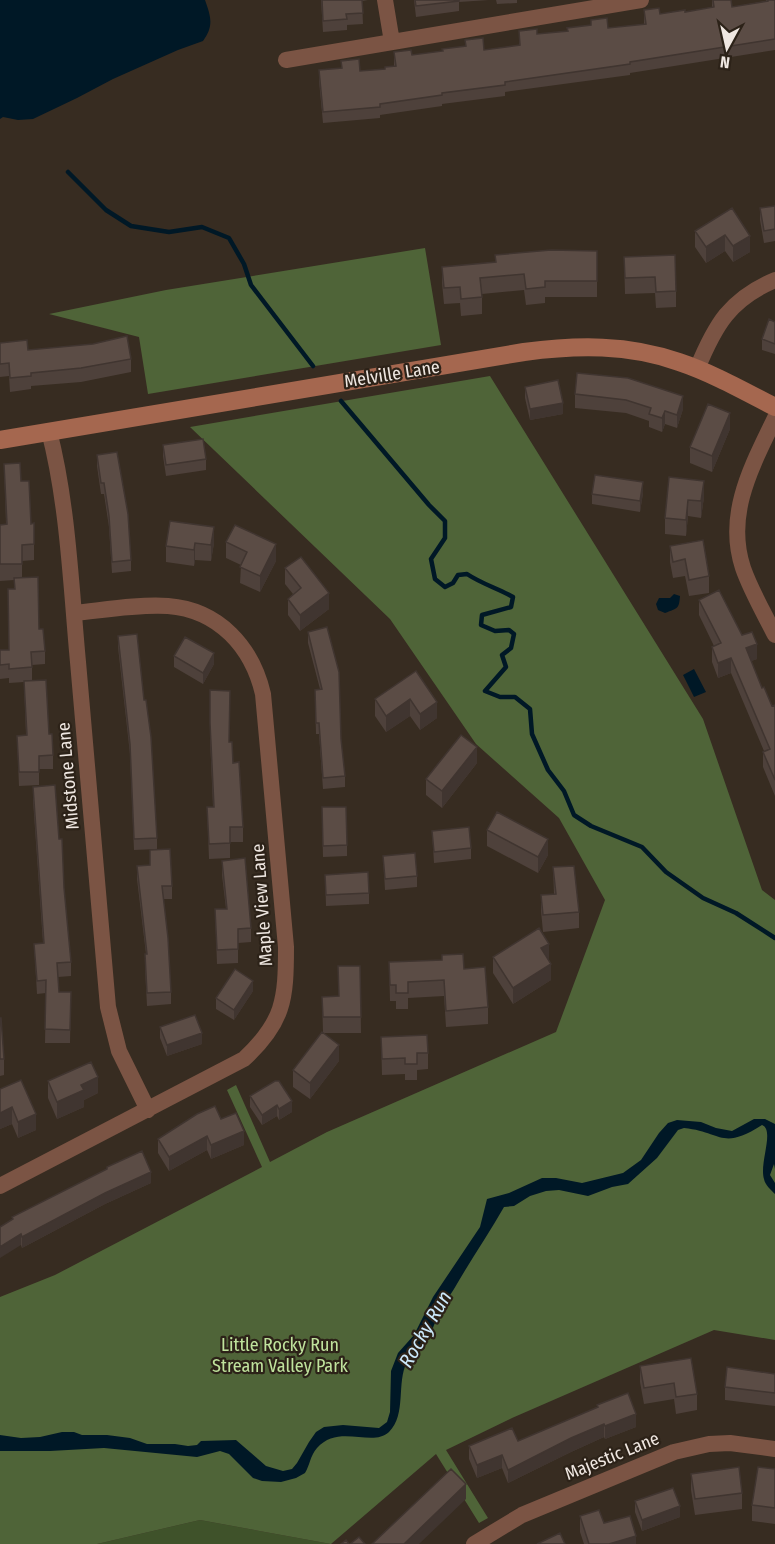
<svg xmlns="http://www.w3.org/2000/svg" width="775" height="1544" viewBox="0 0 775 1544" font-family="'Fira Sans Condensed',sans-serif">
<rect width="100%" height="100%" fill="#372c21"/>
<path fill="#3f522a" d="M200,1520L331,1544H97Z"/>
<path fill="#4f6438" d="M425,248L441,345L148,394L139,337L49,314L166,290Z
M490,376L703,719L762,890L775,900V1340L714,1330L512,1418L446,1450L488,1518L479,1523L436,1454L331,1544L200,1520L97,1544H0V1297L55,1275L262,1167L227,1090L236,1085L270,1162L327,1132L556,1032L605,900L559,818L476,744L390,619L190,427Z"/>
<path fill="#001826" d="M0,0H205C211,17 214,26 203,41L178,50L113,79L77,98L33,119L18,120L3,117L0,119Z
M674,594L680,596C679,609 678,608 665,613L658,610L656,604L659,598H670Z
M694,669L706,692L694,697L683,675Z
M754,1119H765L775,1124V1169L774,1164L770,1175L775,1183V1194C771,1190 765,1185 764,1179C759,1163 775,1130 762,1125C721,1151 723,1132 684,1128L678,1130L657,1158L628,1184L612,1187L588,1196L559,1190L546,1191L530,1196L514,1206L504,1207C488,1235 470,1261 454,1289C447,1299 441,1310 436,1321C433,1326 432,1333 428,1338C422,1346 412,1352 407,1362C396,1383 407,1414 389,1432C372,1448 339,1423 317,1448C310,1456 310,1465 305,1473L296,1478L281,1482L262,1481L253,1478L229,1454L220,1451L197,1457L104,1448L50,1451H0V1435L21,1438L40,1437L62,1432H74L82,1435H107L130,1438L147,1444H175L188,1446L197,1445L201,1441L236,1440L266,1466L283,1471L292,1469L297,1463L309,1442L316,1432L324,1427L343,1425L379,1428L387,1422L390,1412L391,1371L398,1353L414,1335L433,1297L480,1227L487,1199L509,1193L542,1178H556L582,1183L623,1173L641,1160L659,1133L668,1123L677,1120L701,1122L716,1128L732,1131Z"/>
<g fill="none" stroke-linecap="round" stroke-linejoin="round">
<path stroke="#001826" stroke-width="4.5" d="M68,172L106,210L131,226L169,232L202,227L229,238L244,264L251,285L313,366
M341,401L429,505L445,521V538L431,559L435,579L445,587L453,583L458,575L467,574C482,584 497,588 513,597L511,607L482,615L481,625L495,631L509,630L514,634L511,648L502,655L506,667L485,691L500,697H515L530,709L532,734L548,770L564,791L574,815L591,826L642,847L666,872L703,898L736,913L775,938"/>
<path stroke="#7b5444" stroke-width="16" d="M385,0L392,42
M286,60L641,0
M697,369C715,325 730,299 775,280
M775,418C752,466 725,514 743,568C751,591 764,613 775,635
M49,431C68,504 71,587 78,662C88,777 98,892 108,1007L119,1051L148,1110
M0,1186L244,1059C284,1022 286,999 286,947L263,694C252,647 219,610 168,606C139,604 104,610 75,613
M474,1544L522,1515L674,1452L709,1444L730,1443L775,1449"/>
<path stroke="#a5674f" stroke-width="18" d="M0,440L524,352C577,345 628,344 679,362C712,373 744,391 775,407"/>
</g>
<path fill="#4e413b" d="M321,0H368L362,1L363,24L347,25V30L323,32Z
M414,0H489L459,2V11L416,17Z
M496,0H517V3L497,4Z
M712,0L732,7L766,1V0H775V50L630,73V75L505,92V96L442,104V106L380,115V118L323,123L319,81V70L341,68V61L360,71L385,69L394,66V52L412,55L442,51L465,46V40L484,50L519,45V31L537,34L567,31L591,25V20L608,28L644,24V10L660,14L685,12L712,7Z
M775,206V241L764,243L760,220V208Z
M732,208L750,252L733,262L725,251L706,263L695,247V231Z
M597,251V297H545V303L526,305L524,290L482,294V314L461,316L460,303L444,304L442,283V267L495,262V255Z
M624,257L676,291V307L656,308L655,293L625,294Z
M775,322V354L762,350V339Z
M0,343L28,350L131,359V372L81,382L31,386V389L10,392L9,376L0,377Z
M577,373L683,409L677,428L665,424L662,432L649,427V421L626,413L575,408V394Z
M525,387L563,414L530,420L525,398Z
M730,429L712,472L690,463V447Z
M163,445L206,459V470L166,476L163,456Z
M97,455L131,560V571L112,573L109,527L104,494H101L97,466Z
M4,464L21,481L31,524L34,544V560L22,561V578L39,629L45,651V664L32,665V681L49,734L53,755V769H39V785L19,786L17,736L26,735L24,682L9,683V678L0,679V650H9L14,589V580L0,581V525L6,524Z
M669,477L704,497L701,518L688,516L686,536L665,534V518Z
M643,493L640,512L592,504V494Z
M170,521L214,543L211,561L195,560L194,566L166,562V546Z
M226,542L276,561L260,592L240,583L241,565L226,558Z
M670,546L709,576V593L689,596L685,576L673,578L670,562Z
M285,568L329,609L300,631L288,615V599L293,594L285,584Z
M699,600L742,635L757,659L751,661L762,688L772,706L775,705V796L763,767V752L764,751L731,673L718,678L712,662V647L714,646L699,615Z
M308,632L345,776V787L323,789L319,734H316L315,700V690L320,689L308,643Z
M118,636L157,838V849L134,850L130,754L118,647Z
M174,656L214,664L203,684L174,667Z
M416,671L437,718L420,730L410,716L386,732L375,716V699Z
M210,690L229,742L243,827V842H230V858L209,859L207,807H213L210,738Z
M477,763L442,808L426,795V779Z
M33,787L64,888L71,962V976L58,977L59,992H71L70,1043H45L46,993L37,994L34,944L43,943L33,800Z
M322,818L347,845V856L323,857Z
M487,830L548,855L538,873L487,846Z
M432,831L471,848V859L434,863Z
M150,850L172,886V899H163L171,992V1004L147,1006L145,967L146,954L137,879V866L150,865Z
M383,856L417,876V887L385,890Z
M222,861L251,928V942L238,943V963L217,964L215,909H226L222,875Z
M553,867L579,912V928L543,932L541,911V895L554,894Z
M325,875L369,893V904L326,906Z
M493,957L549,960L551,980L513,1004L493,973Z
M389,962L464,969L488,1007V1024L446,1027L444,996L408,998V1009H396V1001H390Z
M360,966L361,1033H324L339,1061L310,1099L293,1087V1070L323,1032L322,997L339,996Z
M253,991L234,1020L216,1009V998Z
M0,1018L4,1059V1075L0,1076Z
M160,1027L202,1044L167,1056L160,1038Z
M381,1037L428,1053V1069L417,1070V1080H405V1074L382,1075Z
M48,1081L98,1093L84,1100V1107L57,1119L48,1098Z
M275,1081L292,1112L279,1120L277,1116L262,1125L250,1107V1096Z
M0,1089L36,1130L18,1138L12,1124L0,1129Z
M221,1119L244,1145L211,1159L207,1150L169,1171L158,1153V1139Z
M107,1167L151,1183L105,1204L22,1248L12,1220V1217L107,1169Z
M640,1366L697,1394V1410L676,1414L674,1399L644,1404L640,1382Z
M775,1374V1406L725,1400V1387Z
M597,1405L636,1427L605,1439L604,1437L571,1452L508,1483L502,1468L477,1478L469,1459V1446L518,1441L597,1408Z
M775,1469V1524L752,1521V1505Z
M691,1474L742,1493V1509L695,1515L691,1490Z
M635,1501L680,1517L642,1531L635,1512Z
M580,1516L604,1523L636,1544H584L580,1532Z"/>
<path fill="#403530" d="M725,235V251L706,263V247Z
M750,236V252L733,262V246Z
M683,396V409L677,428V415Z
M563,403V414L530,420V409Z
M665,411V424L662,432V418Z
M730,413V429L712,472V456Z
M704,481V497L701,518V501Z
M643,482V493L640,512V501Z
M688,500V516L686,536V520Z
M214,527V543L211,561V545Z
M195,543V560L194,566V550Z
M276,544V561L260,592V576Z
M329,593V609L300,631V615Z
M757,644V659L746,663V648Z
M214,653V664L203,684V673Z
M731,658V673L718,678V663Z
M410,699V716L386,732V716Z
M437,702V718L420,730V714Z
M477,747V763L442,808V791Z
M548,839V855L538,873V857Z
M549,944V960L541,948Z
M551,964V980L513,1004V988Z
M253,981V991L234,1020V1010Z
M202,1033V1044L167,1056V1045Z
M339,1045V1061L310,1099V1083Z
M98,1077V1093L84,1100V1107L57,1119V1102L81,1085Z
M292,1101V1112L279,1120V1109Z
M277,1105V1116L262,1125V1115Z
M12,1107V1124L0,1129V1113Z
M36,1114V1130L18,1138V1122Z
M244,1131V1145L211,1159V1145Z
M207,1136V1150L169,1171V1157Z
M151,1172V1183L105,1204L22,1248V1237L105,1193Z
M21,1234V1245L0,1258V1247Z
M636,1414V1427L605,1439V1426Z
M604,1424V1437L571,1452L508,1483V1470L571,1438Z
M502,1455V1468L477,1478V1465Z
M466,1484V1499L419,1544H404Z
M680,1506V1517L642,1531V1520Z
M636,1536V1544H609Z"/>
<path fill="#5b4c45" stroke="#403530" stroke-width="1.5" d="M322,0H362L363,13L346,14L347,19L323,21Z
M415,0H459V1L416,6Z
M713,0H731L732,7L768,1V0H775V39L630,62V64L505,82V85L442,93V95L380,104V107L323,112L319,70L342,68L341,61L359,59L360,71L385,69V67L396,66L394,52L411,50L412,55L443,51L442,49L466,46L465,40L483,38L484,50L520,45L519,31L537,29V34L568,31L567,28L591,25V20L607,18L608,28L646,24L644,10L659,8L660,14L685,10V12L714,7Z
M775,206V229L764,231L760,208Z
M732,208L750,236L733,246L725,235L706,247L695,231Z
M551,250L597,251V281H545V287L526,289L524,274L480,278L482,297L461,299L460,287L444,288L442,267L496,262L495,255Z
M675,255L676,291L656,292L655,277L625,278L624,257Z
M769,319L775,322V344L762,339Z
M127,336L131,359L81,368L31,373V376L10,378L9,363L0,364V343L27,340L28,350L93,344Z
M577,373L628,378L683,396L677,415L665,411L662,418L649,414L651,408L626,400L575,394Z
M558,380L563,403L530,409L525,387Z
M708,404L730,413L712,456L690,447Z
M203,439L206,459L166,465L163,445Z
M117,452L128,514L131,560L112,562L109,516L104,483H101L97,455Z
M20,463L21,481H29L31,524L34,523V544L22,545V564H0V525L7,524L4,464Z
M595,475L643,482L640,501L592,494Z
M669,477L704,481L701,501L688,500L686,520L665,518Z
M170,521L214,527L211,545L195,543L194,550L166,546Z
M235,525L276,544L260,576L240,567L247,552L226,542Z
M703,540L709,576L689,580L685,559L673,562L670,546Z
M301,557L329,593L300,615L288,599L301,588L285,568Z
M38,577L39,629H43L45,651L31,652L32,667L9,669V664L0,665V650H9L8,589H15L14,578Z
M719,590L742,635L752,632L757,644L746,648L762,688L764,687L772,706L775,705V780L763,752L770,749L731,658L718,663L712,647L721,643L699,600Z
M327,627L339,672L341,739L345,776L323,778L319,723H316L315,690L322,689L308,632Z
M137,634L144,700H146L151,737L157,838L134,839L130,744L118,636Z
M185,637L214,653L203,673L174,656Z
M416,671L437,702L420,714L410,699L386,716L375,699Z
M46,680L49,734H52L53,755L39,756V772H19L17,736L27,735L24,681Z
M210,690L230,691L229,742H232L233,763L239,762L243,827H230V843L209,844L207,807H214L210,723Z
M461,735L477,747L442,791L426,779Z
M55,785L59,839H62L64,888L71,962L57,963L59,992H71L70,1030L45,1029L46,980L37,981L34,944L44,943L33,787Z
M322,807H346L347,845L323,846Z
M497,812L548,839L538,857L487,830Z
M469,827L471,848L434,852L432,831Z
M170,849L172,886H162L168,938L171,992L147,993L145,954H147L137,866L150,865V850Z
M415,853L417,876L385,879L383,856Z
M245,858L251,928L238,929V949L217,950L215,909H227L222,861Z
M574,866L579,912L543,915L541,895L556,894L553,867Z
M368,872L369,893L326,895L325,875Z
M539,928L549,944L541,948L551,964L513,988L493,957Z
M463,954L464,969L485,967L488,1007L446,1011L444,980L408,982V993H396V985H390L389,962L442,960V955Z
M338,966H360L361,1017H323L322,997L339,996Z
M235,969L253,981L234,1010L216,998Z
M195,1015L202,1033L167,1045L160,1027Z
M0,1018H1L4,1059H0Z
M322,1032L339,1045L310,1083L293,1070Z
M427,1035L428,1053H417V1064H405V1058L382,1059L381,1037Z
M91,1062L98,1077L81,1085L84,1090L57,1102L48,1081Z
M21,1080L36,1114L18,1122L12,1107L0,1113V1089Z
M275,1081H279L292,1101L279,1109L277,1105L262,1115L250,1096Z
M215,1106L221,1119L236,1113L244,1131L211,1145L207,1136L169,1157L158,1139L197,1114Z
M142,1151L151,1172L105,1193L22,1237L21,1234L0,1247V1227L13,1219L12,1217L107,1169V1167Z
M691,1358L697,1394L676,1397L674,1383L644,1388L640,1366Z
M727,1367L775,1374V1393L725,1387Z
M628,1393L636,1414L605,1426L604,1424L571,1438L508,1470L502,1455L477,1465L469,1446L512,1428L518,1441L598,1407L597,1405Z
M739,1467L742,1493L695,1499L691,1474Z
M758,1467L775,1469V1508L752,1505Z
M451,1469L466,1484L404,1544H372Z
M673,1488L680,1506L642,1520L635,1501Z
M599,1510L604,1523L630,1516L636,1536L609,1544H589L580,1516Z
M560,1533L565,1544H537Z
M359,1537L365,1544H350Z
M346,1540L349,1544H341Z"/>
<g text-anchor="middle" stroke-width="4.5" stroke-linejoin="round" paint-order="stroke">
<g font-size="18" fill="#efe7e1" stroke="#2c2218">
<text transform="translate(392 374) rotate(-9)" y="6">Melville Lane</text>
<text transform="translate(68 776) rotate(-95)" y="6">Midstone Lane</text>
<text transform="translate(262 905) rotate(-94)" y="6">Maple View Lane</text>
<text transform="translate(612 1456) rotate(-22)" y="6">Majestic Lane</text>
</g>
<g font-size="18" fill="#c0e39d" stroke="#2c2218">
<text x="280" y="1351">Little Rocky Run<tspan x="280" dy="21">Stream Valley Park</tspan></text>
</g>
<g font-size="20" font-style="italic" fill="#cce9fc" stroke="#2c2218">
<text transform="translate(425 1329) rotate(-60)" y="7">Rocky Run</text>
</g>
</g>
<g transform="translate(727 48) rotate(188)" stroke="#2c2218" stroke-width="4.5" paint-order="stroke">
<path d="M0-4.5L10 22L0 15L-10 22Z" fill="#efe7e1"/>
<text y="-9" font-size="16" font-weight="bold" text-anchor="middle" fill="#efe7e1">N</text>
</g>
</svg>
